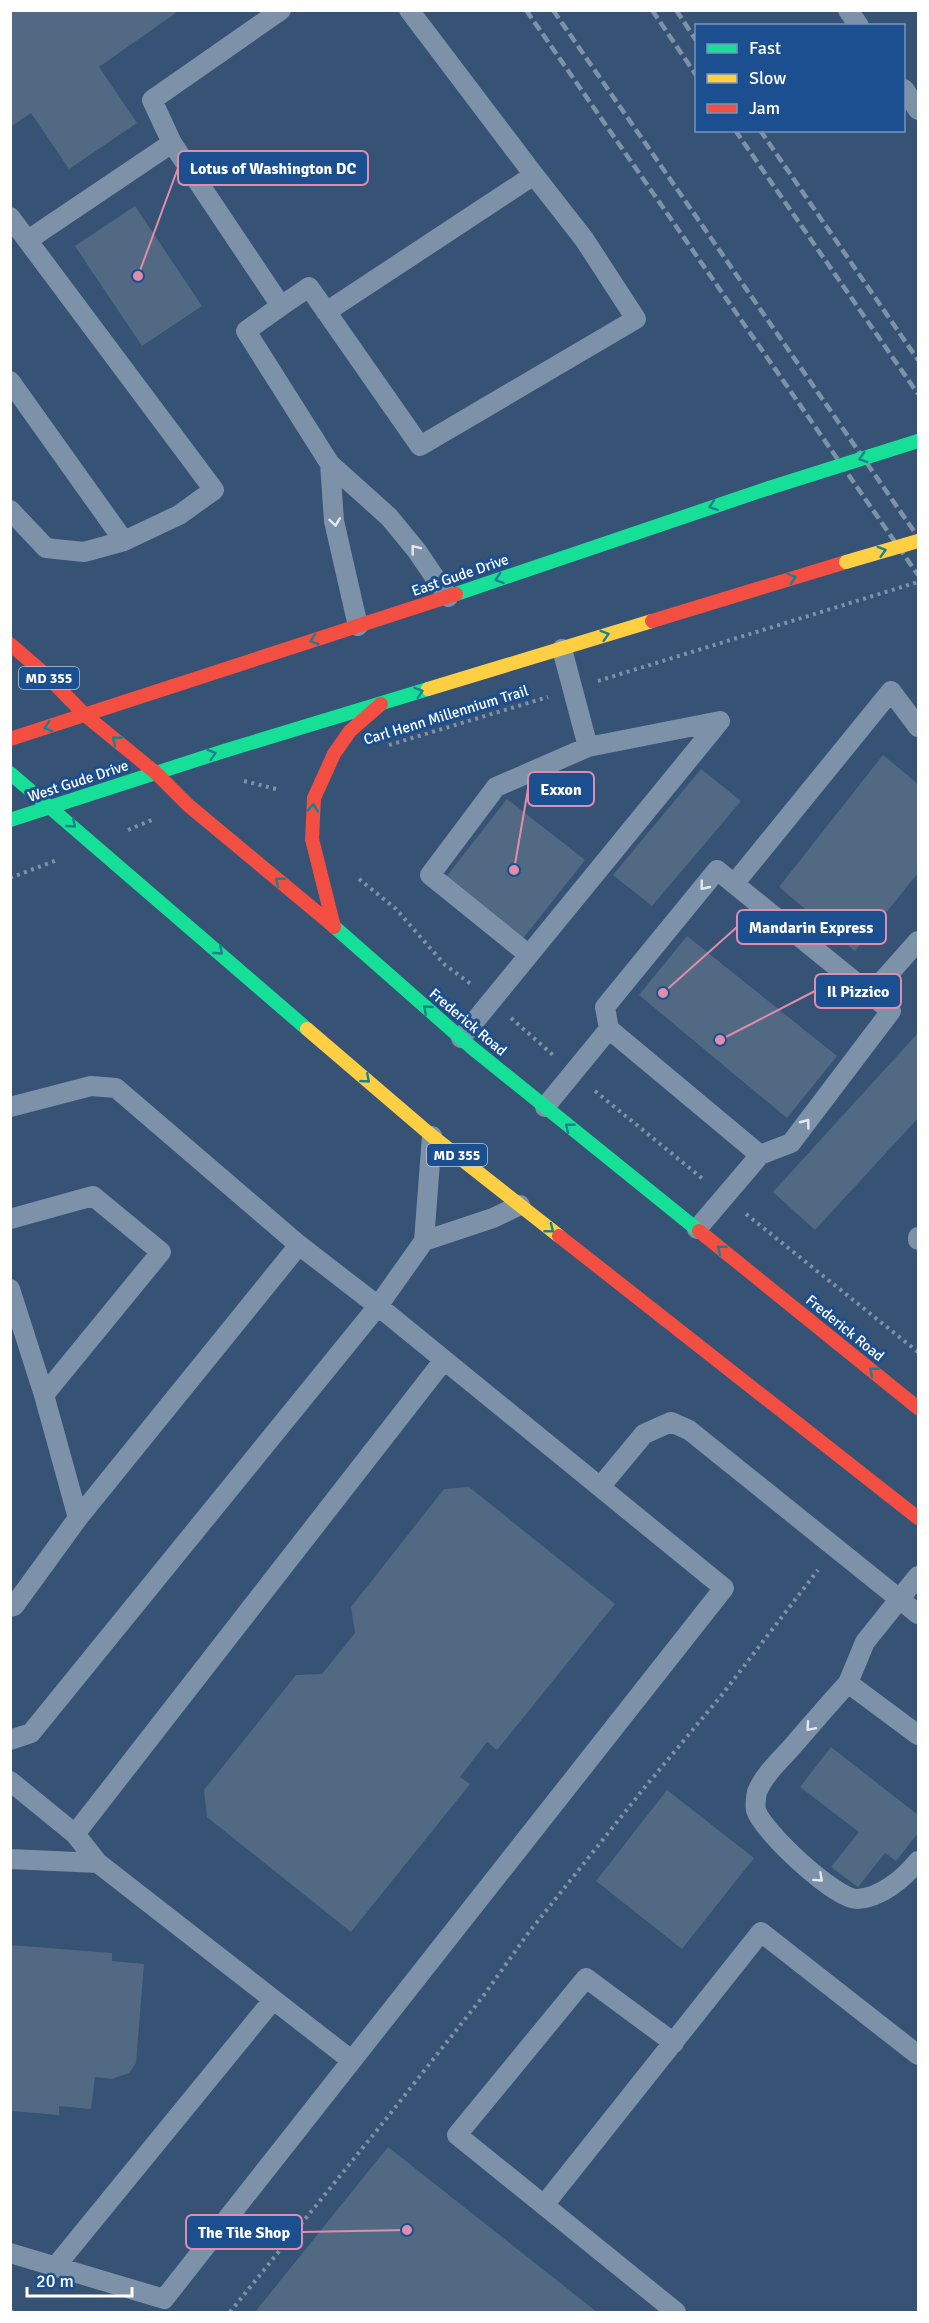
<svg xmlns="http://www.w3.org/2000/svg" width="929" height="2323" viewBox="0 0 929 2323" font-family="Signika,sans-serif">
<rect width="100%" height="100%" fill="#365274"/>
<path fill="#526984" d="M10,10H180L99,67L137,123L69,169L31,113L10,127Z
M135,206L202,306L142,346L75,246Z
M883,755L918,784V873L855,951L779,887Z
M701,769L741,801L652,906L613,875Z
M507,799L585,860L521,941L443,881Z
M687,936L837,1056L787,1118L639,995Z
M918,1033V1118L815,1230L773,1192Z
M469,1487L615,1604L497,1750L487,1742L460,1777L470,1784L351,1932L207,1817L204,1790L296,1675L322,1674L355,1633L351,1607L444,1489Z
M831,1747L918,1815V1833L896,1861L885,1853L858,1887L831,1867L859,1832L800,1787Z
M667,1790L754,1858L682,1949L596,1881Z
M10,1945L112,1953V1961L144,1964L136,2063L129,2073L112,2079L95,2077L91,2109L59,2106V2115L10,2111Z
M388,2147L597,2312H255Z"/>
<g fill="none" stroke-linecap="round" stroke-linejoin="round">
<path stroke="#7d92a8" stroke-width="4" stroke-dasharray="3 4.5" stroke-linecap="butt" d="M598,681L918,582
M389,745L548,697
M244,781L280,790
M128,830L154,819
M10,878L57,860
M359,879L396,909L445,965L471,984
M511,1018L553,1055
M595,1091L703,1179
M746,1214L918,1352
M10,2311L15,2312
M230,2312L386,2119L484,1995L529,1932L645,1787L721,1696L818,1570"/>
<path stroke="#7d92a8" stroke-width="20" d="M848,10L859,26
M904,89L918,110
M172,143L152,100L281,10
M10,217L214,490L179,515L124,541L10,381
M28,240L172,143L281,306L246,331L330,464L389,517L417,551L448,597
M281,306L309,287L420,446L636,319L584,239L534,175
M326,312L534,175L409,10
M330,464L334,521L358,626
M10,510L46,548L84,552L124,541
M562,649L588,747L720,721
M734,884L891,691L918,727
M529,955L430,875L496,787L588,747
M870,995L918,941
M609,1029L605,1007L717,870L891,1011L791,1143L760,1155
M461,1038L720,721
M10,1107L91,1086L116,1088L299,1245L378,1306L724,1588L164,2299L10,2253
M545,1107L609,1029L760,1155L697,1229
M10,1219L93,1196L161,1252L44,1395
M918,1237V1240
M424,1241L432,1136
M10,1289L44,1395L78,1518L14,1606L10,1607
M600,1487L644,1434L671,1422L689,1430L918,1614
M78,1518L299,1245
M918,1576L865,1642L848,1683L918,1735
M848,1683C829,1704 810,1726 791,1748C779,1761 764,1775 757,1792C756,1796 755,1806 756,1810C762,1831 835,1899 857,1899C881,1898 904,1878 918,1861
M10,1740L31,1733L378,1306L424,1241L493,1218L520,1205
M10,1781L75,1834L98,1863L351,2060
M75,1834L444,1360
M10,1859L98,1863
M674,2043L586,1978L457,2135L676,2312
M544,2205L761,1932L918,2055
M55,2267L273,2000"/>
<path stroke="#16e098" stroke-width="14" d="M456,594L769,488
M10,773L307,1029
M10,820L224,751L428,689
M330,923L471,1047L699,1231"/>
<path stroke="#ffcf43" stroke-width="14" d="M428,689L652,621
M307,1029L432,1136L559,1236"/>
<path stroke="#f24e42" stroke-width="14" d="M652,621L846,562
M10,644L46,675L85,715L156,773L188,805L330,923
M10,739L456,594
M334,927L312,839L314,798L334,754L350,731L381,704
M699,1231L918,1408
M559,1236L918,1518"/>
<path stroke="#7e92a7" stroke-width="4.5" stroke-dasharray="10 4.5" stroke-linecap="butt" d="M526,10L918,575
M553,10L918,537
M652,10L696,75
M676,10L696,40
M735,130L918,394
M760,130L918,360"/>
<path stroke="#16e098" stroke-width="14" d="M769,488L918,441"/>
<path stroke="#ffcf43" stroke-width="14" d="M846,562L918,541"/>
</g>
<defs><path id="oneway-chevron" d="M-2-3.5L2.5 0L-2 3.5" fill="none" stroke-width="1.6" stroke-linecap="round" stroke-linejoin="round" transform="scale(1.5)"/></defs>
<g stroke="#198292">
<use href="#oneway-chevron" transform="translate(863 458) rotate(163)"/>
<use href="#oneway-chevron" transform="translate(713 506) rotate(161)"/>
<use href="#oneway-chevron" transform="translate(882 551) rotate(-16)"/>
<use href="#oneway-chevron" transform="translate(792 578) rotate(-17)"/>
<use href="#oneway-chevron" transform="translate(499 579) rotate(161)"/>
<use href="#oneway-chevron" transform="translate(605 635) rotate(-17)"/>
<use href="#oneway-chevron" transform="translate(314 640) rotate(162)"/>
<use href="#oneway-chevron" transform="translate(419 692) rotate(-17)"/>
<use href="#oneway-chevron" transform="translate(48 727) rotate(162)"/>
<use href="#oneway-chevron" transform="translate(116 740) rotate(-141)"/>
<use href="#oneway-chevron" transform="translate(212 754) rotate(-18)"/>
<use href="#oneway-chevron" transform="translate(313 808) rotate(-85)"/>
<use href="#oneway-chevron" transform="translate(72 824) rotate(41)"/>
<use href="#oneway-chevron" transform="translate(279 881) rotate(-140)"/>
<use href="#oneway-chevron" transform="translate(219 951) rotate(41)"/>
<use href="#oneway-chevron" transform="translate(427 1009) rotate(-139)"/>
<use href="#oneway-chevron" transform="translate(366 1079) rotate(41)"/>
<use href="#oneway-chevron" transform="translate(569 1127) rotate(-141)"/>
<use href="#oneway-chevron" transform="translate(550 1229) rotate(38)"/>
<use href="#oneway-chevron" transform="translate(721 1249) rotate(-141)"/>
<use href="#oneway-chevron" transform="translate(873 1371) rotate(-141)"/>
</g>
<g stroke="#e5e9ee">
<use href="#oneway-chevron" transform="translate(335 522) rotate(82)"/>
<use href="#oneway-chevron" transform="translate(415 549) rotate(-128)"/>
<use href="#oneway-chevron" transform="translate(704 886) rotate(129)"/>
<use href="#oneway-chevron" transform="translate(806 1123) rotate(-53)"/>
<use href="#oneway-chevron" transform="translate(810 1727) rotate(131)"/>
<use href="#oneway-chevron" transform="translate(819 1878) rotate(42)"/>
</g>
<g text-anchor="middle" stroke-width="6" stroke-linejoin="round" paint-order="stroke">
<g fill="#1b4f8f" stroke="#bbcadd" stroke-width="1.5">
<rect x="19" y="667" width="60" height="22" rx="4.5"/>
<rect x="427" y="1144" width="60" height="22" rx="4.5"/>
</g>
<g font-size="14" font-weight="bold" fill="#fff">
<text x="49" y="683">MD 355</text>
<text x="457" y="1160">MD 355</text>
</g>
<g font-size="15" fill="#fff" stroke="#1b4f8f">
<text transform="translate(460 575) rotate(-19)" y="5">East Gude Drive</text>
<text transform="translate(446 715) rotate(-17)" y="5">Carl Henn Millennium Trail</text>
<text transform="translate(78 781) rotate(-18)" y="5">West Gude Drive</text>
<text transform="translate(468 1022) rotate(40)" y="5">Frederick Road</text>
<text transform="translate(845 1328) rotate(39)" y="5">Frederick Road</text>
</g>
</g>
<path fill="none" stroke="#e08cad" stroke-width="2" d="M138 276L178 168M514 870L528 789M663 993L737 927M720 1040L815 991M407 2230L302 2232"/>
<g fill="#e08cad" stroke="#1b4f8f" stroke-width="2">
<circle cx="138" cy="276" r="6"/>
<circle cx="514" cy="870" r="6"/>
<circle cx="663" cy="993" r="6"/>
<circle cx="720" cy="1040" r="6"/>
<circle cx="407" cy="2230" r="6"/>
</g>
<g fill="#1b4f8f" stroke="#e08cad" stroke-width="2">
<rect x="178" y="151" width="190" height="34" rx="6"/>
<rect x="528" y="772" width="66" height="34" rx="6"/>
<rect x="737" y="910" width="149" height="34" rx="6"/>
<rect x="815" y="974" width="86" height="34" rx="6"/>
<rect x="186" y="2215" width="116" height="34" rx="6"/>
</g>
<g font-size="16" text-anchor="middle" font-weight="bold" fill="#fff">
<text x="273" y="174">Lotus of Washington DC</text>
<text x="561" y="795">Exxon</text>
<text x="811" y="933">Mandarin Express</text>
<text x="858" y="997">Il Pizzico</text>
<text x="244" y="2238">The Tile Shop</text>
</g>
<rect width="929" height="2323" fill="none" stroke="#ffffff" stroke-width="24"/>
<rect x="695" y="24" width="210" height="108" fill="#1b4f8f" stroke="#7695bc" stroke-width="1.5"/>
<rect x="707" y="44" width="30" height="9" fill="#16e098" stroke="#7695bc" stroke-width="1.5"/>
<text x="749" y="54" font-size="18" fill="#ffffff">Fast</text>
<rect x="707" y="74" width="30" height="9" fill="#ffcf43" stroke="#7695bc" stroke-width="1.5"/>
<text x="749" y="84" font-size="18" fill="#ffffff">Slow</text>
<rect x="707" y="104" width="30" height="9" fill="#f24e42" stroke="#7695bc" stroke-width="1.5"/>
<text x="749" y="114" font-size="18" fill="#ffffff">Jam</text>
<path d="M27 2287v9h105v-9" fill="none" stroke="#ffffff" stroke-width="3"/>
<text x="36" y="2287" font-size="18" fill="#ffffff" stroke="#1b4f8f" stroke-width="4.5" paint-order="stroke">20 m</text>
</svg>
